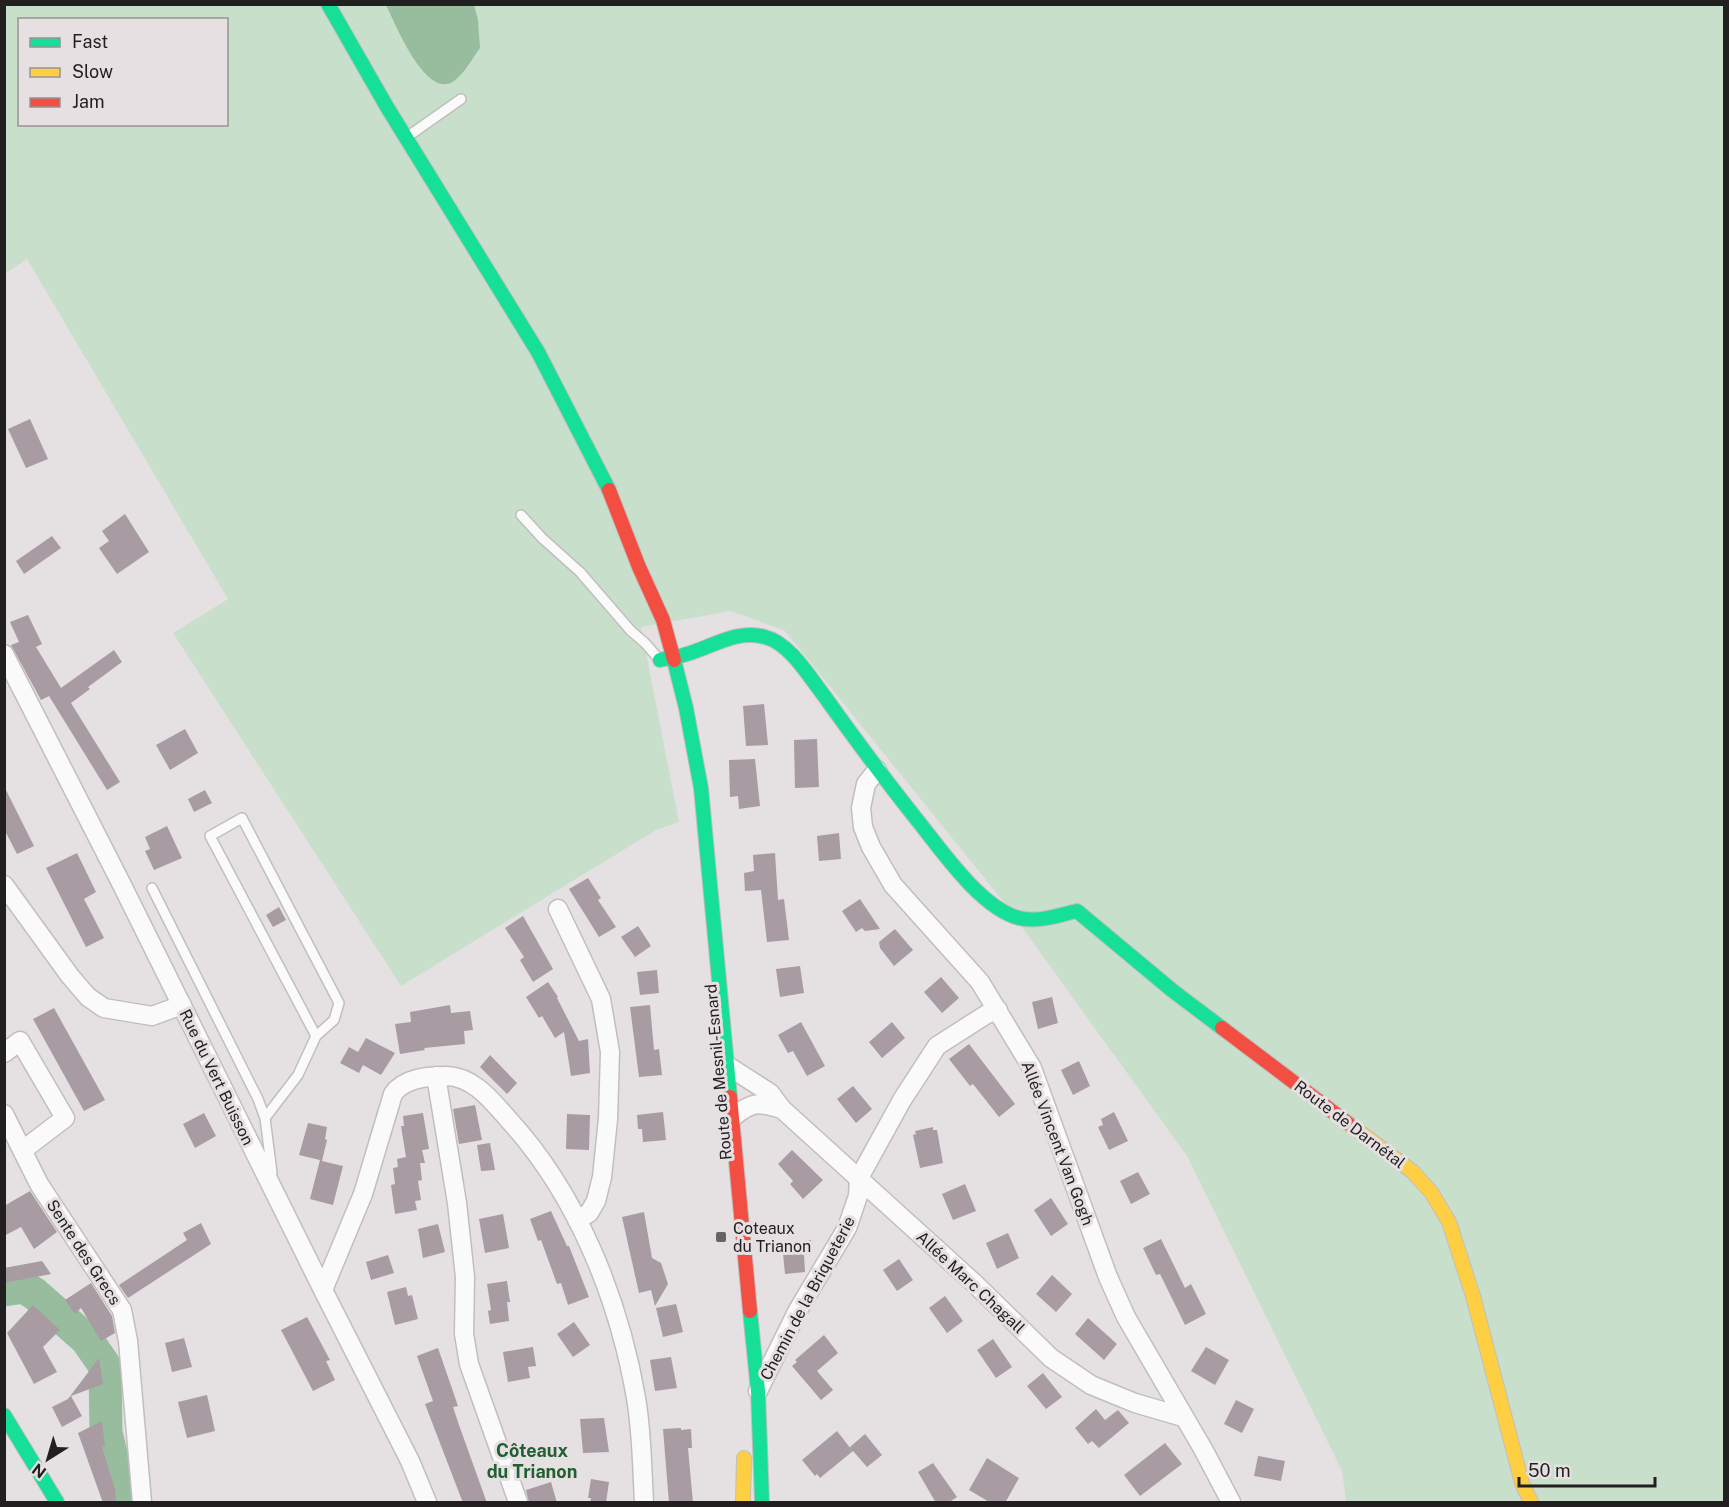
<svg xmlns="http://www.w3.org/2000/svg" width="1729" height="1507" viewBox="0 0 1729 1507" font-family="'Public Sans',sans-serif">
<rect width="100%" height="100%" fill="#e5e1e3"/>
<path fill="#c8dfcb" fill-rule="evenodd" d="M5,5H1724V1502H1346L1342,1471L1187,1156L1003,901L785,631L731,611L641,627L679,822L656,830L401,986L173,633L228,599L27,259L5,274ZM20,20H226V124H20Z"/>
<path fill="#98bd9e" d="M386,5H474L478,20L480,48C472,59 464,74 454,81C426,101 395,23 386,5Z"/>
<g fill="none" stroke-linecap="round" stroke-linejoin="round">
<path stroke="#98bd9e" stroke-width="33" d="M4,1290L24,1287L35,1294L87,1340L105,1366L106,1433L123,1502"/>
</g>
<path fill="#a89ba1" d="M30,419L48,459L26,468L8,429Z
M125,514L149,552L117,574L99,548L109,541L102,531Z
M52,536L61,548L24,574L16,561Z
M28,615L42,644L36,647L61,688L114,650L122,662L88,687L90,689L71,703L120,782L107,790L49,696L41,700L11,645L19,642L10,622Z
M764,704L768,745L746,746L743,706Z
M185,729L198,753L170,770L156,745Z
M817,739L819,787L795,788L794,740Z
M755,759L760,806L739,809L738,796L730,797L729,760Z
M4,786L34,846L17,854L4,829Z
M205,790L212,803L194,812L188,799Z
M167,826L182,858L154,870L145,851L150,849L145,837Z
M839,833L841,859L819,861L817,836Z
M77,853L96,892L84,899L104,938L86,947L46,868Z
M775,853L778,900L784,899L789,940L767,942L761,890L745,891L744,873L754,871L753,855Z
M588,878L601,898L598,900L616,927L599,937L569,889Z
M860,899L880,929L865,931L862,928L856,932L842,911Z
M279,907L286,920L273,927L266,915Z
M523,916L553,969L533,982L520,960L524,957L505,928Z
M638,926L651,946L635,957L621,937Z
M895,929L913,950L894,966L880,948L879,942Z
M800,966L804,993L780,997L776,969Z
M657,970L659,993L640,995L637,972Z
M941,977L959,998L942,1013L924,992Z
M548,982L558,997L557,998L579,1041L588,1039L590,1073L571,1076L564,1032L555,1038L542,1016L539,1018L526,997Z
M1052,997L1058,1023L1038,1029L1032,1002Z
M450,1005L451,1013L470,1011L473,1030L464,1031L465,1044L424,1048L425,1050L400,1054L395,1024L411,1022L410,1012Z
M650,1005L654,1050L659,1049L662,1075L639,1077L630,1007Z
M54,1008L105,1100L84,1111L33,1019Z
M801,1022L825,1066L807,1076L793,1051L788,1053L778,1035Z
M892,1022L905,1038L882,1058L869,1042Z
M366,1038L395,1053L381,1075L363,1065L359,1073L340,1063L349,1047L358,1052Z
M969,1044L1015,1104L999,1117L973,1084L970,1086L949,1059Z
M490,1055L517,1083L507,1094L480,1067Z
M1079,1061L1090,1086L1073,1095L1061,1070Z
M853,1086L872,1109L856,1123L837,1099Z
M475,1105L482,1140L459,1144L453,1109Z
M663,1112L666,1140L643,1142L642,1129H638L637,1115Z
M1114,1112L1128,1141L1109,1150L1098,1127L1103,1125L1101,1119Z
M204,1113L216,1136L195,1148L183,1124Z
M423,1113L429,1149L422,1150L425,1163H420L422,1180L418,1181L421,1200L415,1201L417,1210L395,1214L391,1185L395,1184L393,1168L398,1167L397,1159L406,1157L401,1126H404L403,1116Z
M567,1114L590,1115L589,1150L566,1149Z
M308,1123L327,1127L325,1139L327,1140L322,1161L343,1166L333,1205L310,1199L320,1160L299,1155Z
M933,1127V1130H937L943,1163L920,1168L913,1135L916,1134L915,1131Z
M490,1143L495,1170L481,1171L477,1145Z
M792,1150L823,1180L803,1199L790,1184L793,1181L778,1164Z
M1138,1172L1150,1194L1131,1204L1120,1181Z
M965,1184L976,1211L953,1220L942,1194Z
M30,1191L57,1232L34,1249L21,1227L4,1236V1206Z
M1051,1198L1068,1224L1051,1236L1034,1210Z
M551,1211L567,1246H569L589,1297L568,1305L561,1283L557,1284L541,1240L538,1241L530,1219Z
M644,1212L652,1258L661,1263L668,1284L655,1306L651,1290L639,1293L622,1217Z
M503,1214L509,1248L485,1253L479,1219Z
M201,1223L211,1244L128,1298L119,1285L187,1240L183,1233Z
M438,1224L445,1252L423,1258L418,1229Z
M1008,1233L1019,1258L997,1269L986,1243Z
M1161,1239L1185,1288L1191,1284L1206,1314L1185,1325L1160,1274L1156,1275L1143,1248Z
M811,1240L812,1254L804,1255L805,1272L785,1274L782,1243Z
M388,1255L394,1273L371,1280L366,1262Z
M899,1259L913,1280L897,1291L883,1270Z
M42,1261L51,1274L4,1283V1268Z
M1052,1275L1072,1294L1056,1312L1036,1294Z
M507,1281L510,1302H507L509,1321L490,1324L488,1311L491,1310L487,1284Z
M91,1283L112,1316L115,1333L101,1341L81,1308L75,1314L65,1300Z
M406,1287L408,1296L412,1295L418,1319L395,1325L387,1292Z
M945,1296L963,1321L947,1333L929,1308Z
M676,1304L683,1332L663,1337L656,1308Z
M33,1305L60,1330L43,1347L57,1372L34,1384L7,1333Z
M307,1317L330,1360L326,1361L335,1380L313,1391L281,1330Z
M1088,1318L1117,1344L1104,1360L1075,1334Z
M574,1322L590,1345L573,1357L557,1334Z
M824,1335L838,1353L817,1371L833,1390L821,1400L792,1366L797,1362L795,1360Z
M184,1338L192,1367L172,1372L165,1343Z
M993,1339L1012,1367L996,1378L977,1350Z
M533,1347L536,1366L528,1367L530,1378L508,1382L503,1352Z
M1206,1347L1229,1360L1215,1385L1191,1371Z
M438,1348L458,1406L453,1407L459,1425L487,1503H463L425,1404L433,1401L417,1356Z
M671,1357L677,1388L655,1391L650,1360Z
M99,1358L103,1384L71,1396L82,1416L62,1427L52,1407L68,1399Z
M1043,1373L1062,1397L1046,1409L1027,1386Z
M207,1395L215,1431L187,1438L178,1402Z
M1236,1400L1254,1409L1242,1433L1224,1424Z
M1096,1409L1105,1420L1118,1410L1129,1423L1099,1448L1092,1441L1088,1444L1075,1428Z
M604,1418L609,1452L583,1453L580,1419Z
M102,1421L105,1446L102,1447L115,1489L116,1503H103L78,1433Z
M681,1428V1430L691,1429L692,1448H688L693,1503H669L663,1429Z
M837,1431L851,1449L850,1447L865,1434L882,1455L867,1467L853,1451L820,1478L817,1474L815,1476L802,1460Z
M1165,1443L1182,1464L1140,1496L1124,1475Z
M1258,1456L1285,1461L1281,1481L1254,1476Z
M987,1458L1019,1478L1005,1503H991L969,1490Z
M933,1463L957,1497L948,1503H936L918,1472Z
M591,1479L609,1482L606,1503H590L591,1498H588Z
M551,1482L557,1503H529L526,1490Z"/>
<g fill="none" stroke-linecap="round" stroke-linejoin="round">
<defs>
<path id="lane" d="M407,137L461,99
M521,515L542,538L580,572L631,631L645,643L658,658
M152,888L258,1099L265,1118
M272,1173L265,1118L298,1075L316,1036L334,1020L339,1003L242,818L210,836L316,1036"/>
<path id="street" d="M4,654L122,885L323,1290L410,1461L427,1502
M877,770L866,784L861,808L863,827L871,847L893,885L980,982L1032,1068L1108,1277L1126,1317L1203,1449L1231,1502
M4,885L70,976L88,997L104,1008L152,1016L182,1005
M558,909L601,999L610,1052L608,1119L602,1177L596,1201L589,1213L577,1220
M4,1053L20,1041L65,1118L23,1150
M728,1066L770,1093L782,1109L974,1283L1051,1358L1091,1385L1135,1403L1183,1417
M436,1076L457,1203L465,1277L464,1334L469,1364L518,1502
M4,1114L39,1184L122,1310L128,1341L142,1502
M733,1117C753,1101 758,1102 782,1109
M323,1290L363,1194L393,1094C404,1078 428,1076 447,1076C474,1077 492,1101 508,1119C577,1194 619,1299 636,1398C642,1432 642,1468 644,1502
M758,1391L798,1310L847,1228L858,1196L859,1178L902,1100L937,1046L987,1014L998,1010"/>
<path id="fast" d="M328,4L387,107L538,352L609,490
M660,660C669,658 678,657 687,654C712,647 737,629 765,637C790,643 810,678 825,697C855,739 886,781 918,821C942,851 981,908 1019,918C1037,923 1059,915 1077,911L1173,991L1222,1028
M674,660L686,708L701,788L730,1097
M750,1311L758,1391L762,1502
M4,1415L57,1502"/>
<path id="slow" d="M1349,1124L1413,1172L1431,1192L1449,1222L1473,1296L1522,1483L1531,1502
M743,1502L744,1458"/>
<path id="jam" d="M609,490L639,567L663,620L674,660
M1222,1028L1349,1124
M730,1097L750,1311"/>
</defs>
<use href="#lane" stroke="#c1bec0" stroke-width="12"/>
<use href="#street" stroke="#c1bec0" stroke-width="21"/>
<use href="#fast" stroke="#c1bec0" stroke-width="16"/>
<use href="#slow" stroke="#c1bec0" stroke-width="16"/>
<use href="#jam" stroke="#c1bec0" stroke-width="16"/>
<use href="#lane" stroke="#fbfafb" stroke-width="9"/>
<use href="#street" stroke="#fbfafb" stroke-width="18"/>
<use href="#fast" stroke="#16e098" stroke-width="14"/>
<use href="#slow" stroke="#ffcf43" stroke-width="14"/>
<use href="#jam" stroke="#f24e42" stroke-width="14"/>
</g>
<rect fill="#666364" stroke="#e6e0e2" stroke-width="2" x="715" y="1231" width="12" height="12" rx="3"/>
<g text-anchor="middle" stroke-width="6" stroke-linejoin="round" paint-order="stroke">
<g font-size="16" fill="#211f20" stroke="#e6e0e2">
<text transform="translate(718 1072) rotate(-95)" y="6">Route de Mesnil-Esnard</text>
<text transform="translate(217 1077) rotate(64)" y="6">Rue du Vert Buisson</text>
<text transform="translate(1350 1124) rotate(37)" y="6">Route de Darnétal</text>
<text transform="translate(1058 1143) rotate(69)" y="6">Allée Vincent Van Gogh</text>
<text transform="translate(84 1252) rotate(57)" y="6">Sente des Grecs</text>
<text transform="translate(971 1282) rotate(43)" y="6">Allée Marc Chagall</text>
<text transform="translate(807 1298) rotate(-62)" y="6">Chemin de la Briqueterie</text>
</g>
<g font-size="16" fill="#211f20" stroke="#e6e0e2" text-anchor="start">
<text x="733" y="1234">Coteaux<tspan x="733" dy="18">du Trianon</tspan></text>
</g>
<g font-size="18" font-weight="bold" fill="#206032" stroke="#e6e0e2">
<text x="532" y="1457">Côteaux<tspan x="532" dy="21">du Trianon</tspan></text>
</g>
</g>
<rect width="1729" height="1507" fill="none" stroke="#211f20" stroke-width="12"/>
<rect x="18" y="18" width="210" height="108" fill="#e6e0e2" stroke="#979394" stroke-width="1.5"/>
<rect x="30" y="38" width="30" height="9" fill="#16e098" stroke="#979394" stroke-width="1.5"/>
<text x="72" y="48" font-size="18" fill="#211f20">Fast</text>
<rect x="30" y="68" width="30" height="9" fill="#ffcf43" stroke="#979394" stroke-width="1.5"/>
<text x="72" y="78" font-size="18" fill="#211f20">Slow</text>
<rect x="30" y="98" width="30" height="9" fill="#f24e42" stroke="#979394" stroke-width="1.5"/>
<text x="72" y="108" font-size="18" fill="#211f20">Jam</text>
<g transform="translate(48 1459) rotate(217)" stroke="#e6e0e2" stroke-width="4.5" paint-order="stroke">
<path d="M0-4.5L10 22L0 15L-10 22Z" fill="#211f20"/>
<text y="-9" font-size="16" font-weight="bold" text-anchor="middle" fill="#211f20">N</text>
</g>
<path d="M1519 1477v9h136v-9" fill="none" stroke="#211f20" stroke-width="3"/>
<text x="1528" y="1477" font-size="18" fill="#211f20" stroke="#e6e0e2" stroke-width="4.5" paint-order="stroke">50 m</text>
</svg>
